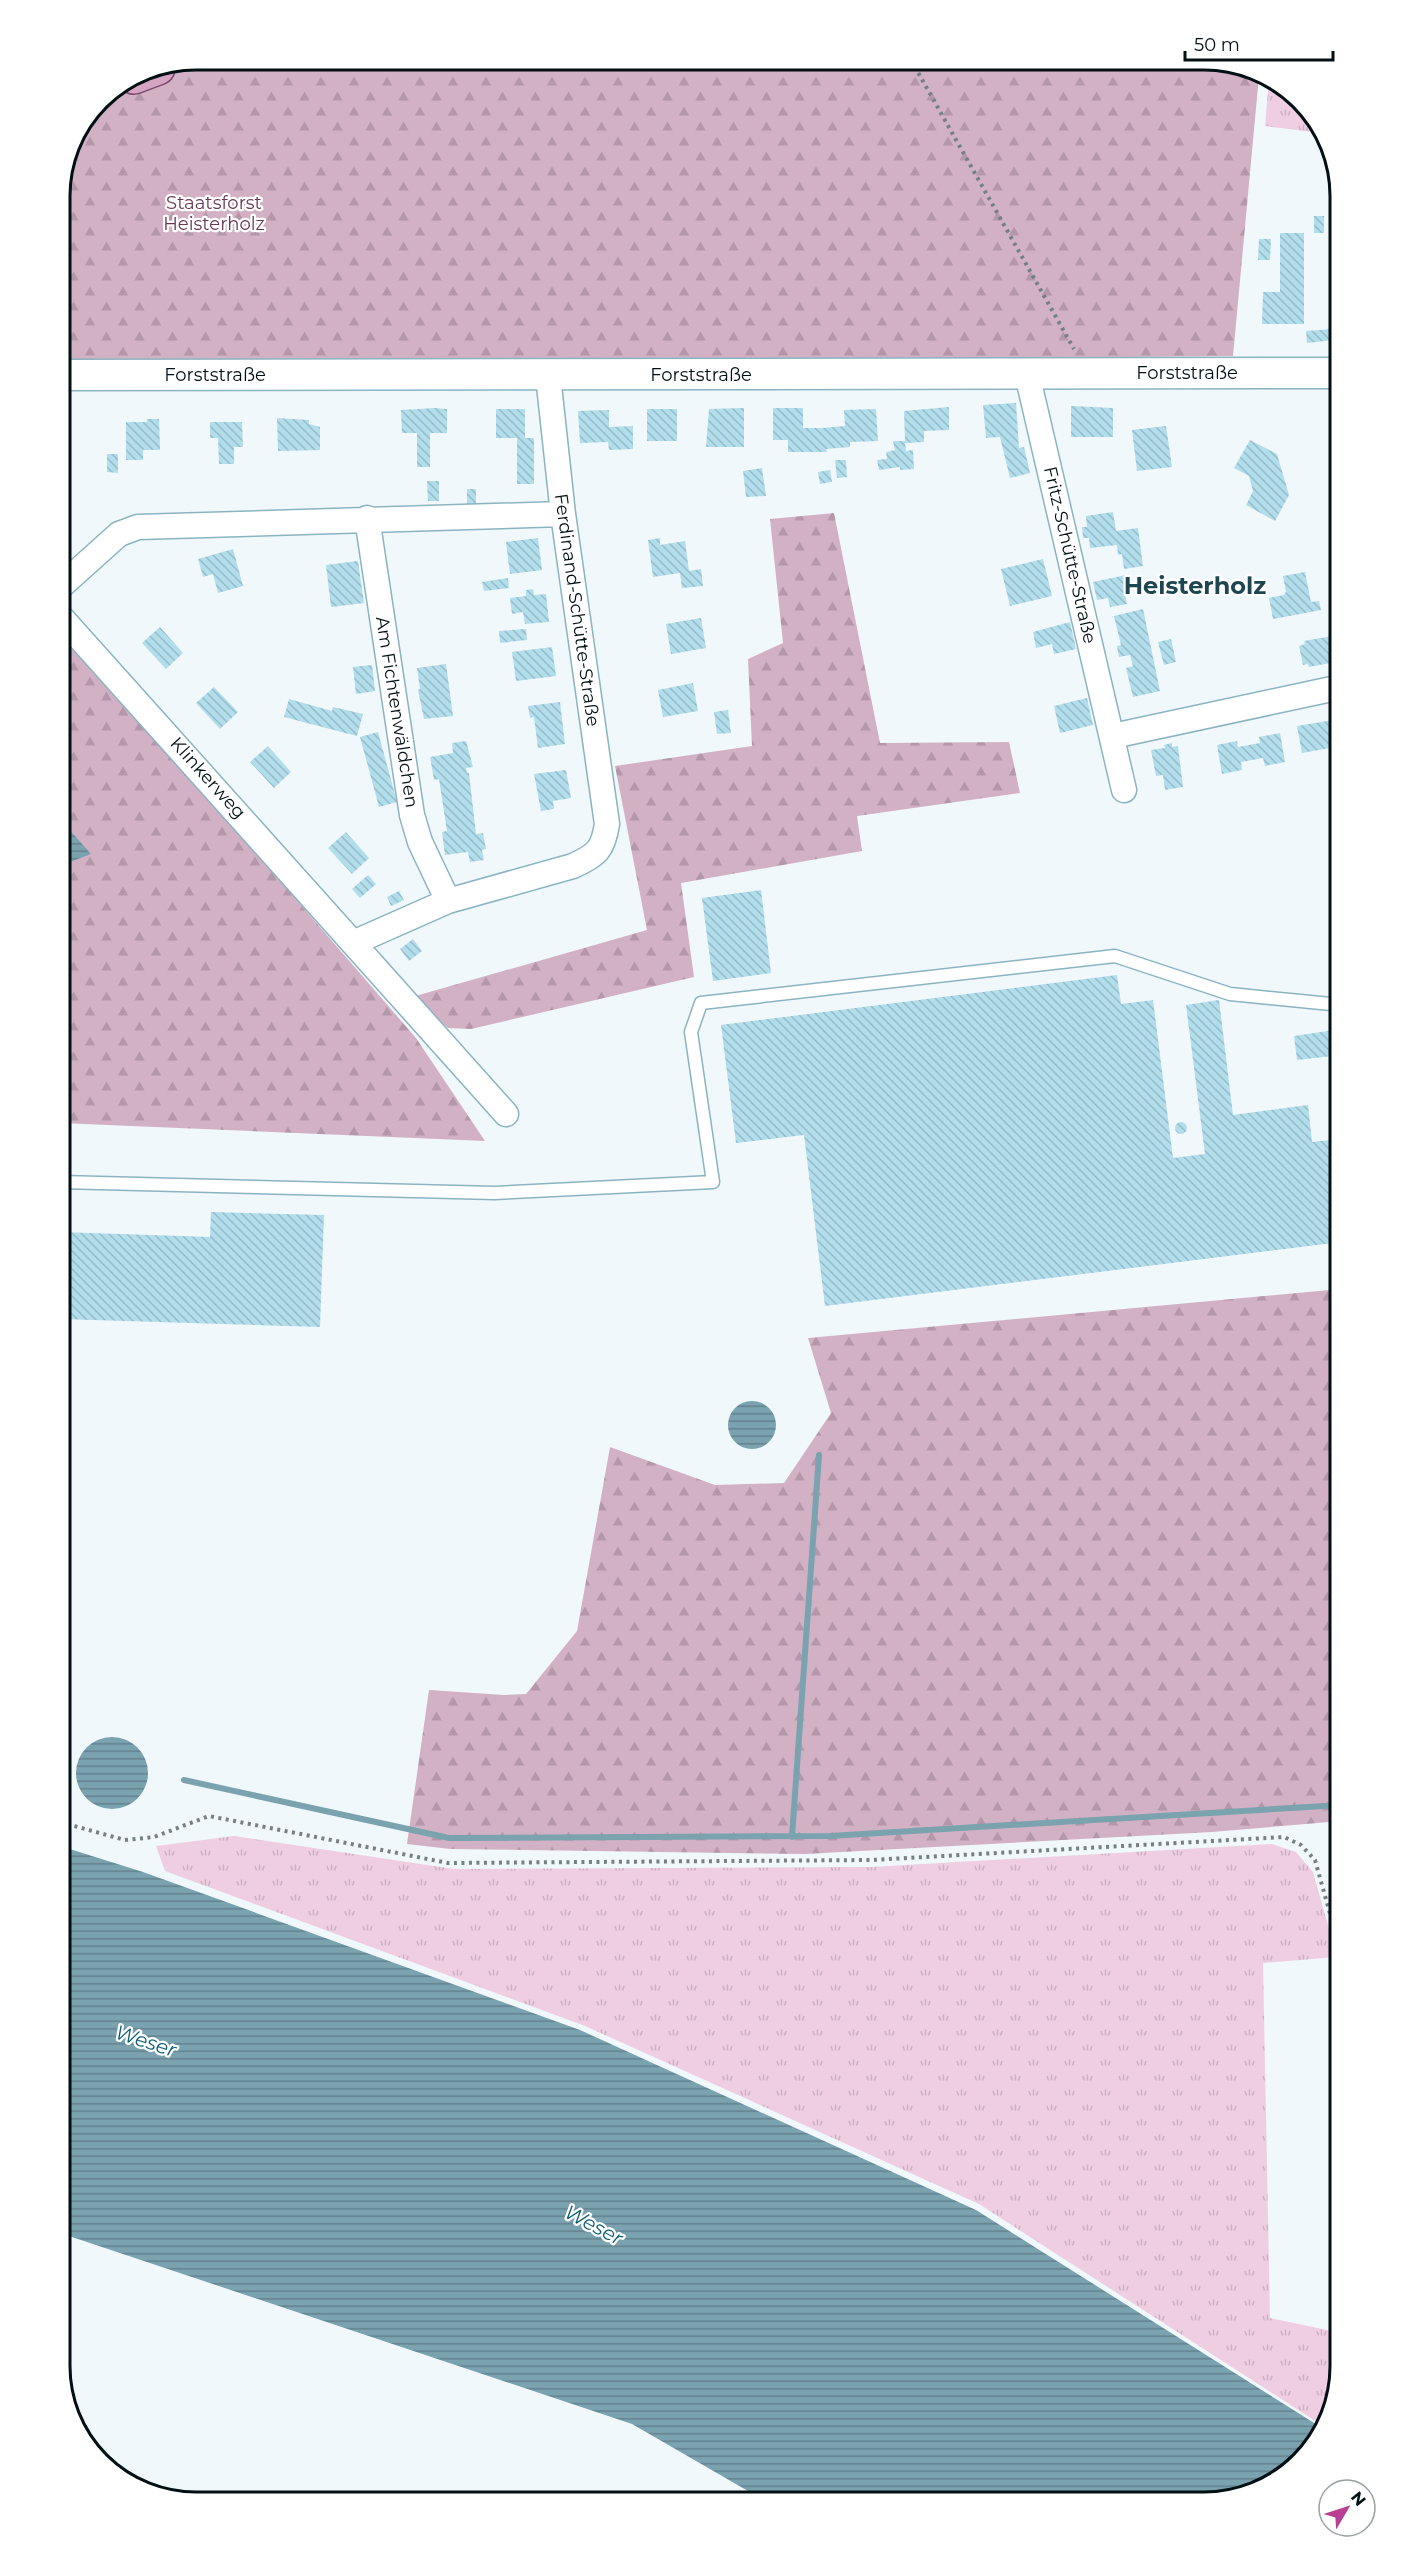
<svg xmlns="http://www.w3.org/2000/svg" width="1401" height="2562" viewBox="0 0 1401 2562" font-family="Montserrat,sans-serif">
<defs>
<pattern id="grass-tufts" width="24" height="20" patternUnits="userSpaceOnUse" patternTransform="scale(1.5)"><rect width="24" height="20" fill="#efcee2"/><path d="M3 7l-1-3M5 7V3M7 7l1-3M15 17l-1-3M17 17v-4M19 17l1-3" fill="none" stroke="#cbb0c1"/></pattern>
<pattern id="forest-firs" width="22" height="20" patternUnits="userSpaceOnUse" patternTransform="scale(1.5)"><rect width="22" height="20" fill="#d3b1c5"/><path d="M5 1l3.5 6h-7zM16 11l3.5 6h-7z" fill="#b497a8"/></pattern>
<pattern id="water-rules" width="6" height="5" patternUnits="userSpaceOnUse" patternTransform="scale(1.5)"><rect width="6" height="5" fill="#7aa2af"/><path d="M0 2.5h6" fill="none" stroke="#62828d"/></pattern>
<pattern id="building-back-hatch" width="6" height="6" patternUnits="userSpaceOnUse" patternTransform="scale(1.5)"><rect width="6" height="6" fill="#b2ddeb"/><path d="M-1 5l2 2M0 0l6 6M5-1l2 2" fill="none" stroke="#97bcc9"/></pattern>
</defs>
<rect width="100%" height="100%" fill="#f0f8fb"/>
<path fill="url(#grass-tufts)" d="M1269,79L1281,83L1321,133L1265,126Z
M234,1836L454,1869L871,1867L1272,1844L1296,1852L1313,1872L1337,1957L1263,1963L1270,2318L1341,2333V2366L1323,2426L979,2204L585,2026L165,1871L156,1846Z"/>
<path fill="url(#forest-firs)" d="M197,60H1214L1259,76L1233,356L60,367V188L71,144L100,100L145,70Z
M834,513L880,743L1009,742L1020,793L857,816L862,851L681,883L694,977L471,1029L448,1028L412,997L647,930L615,766L752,746L748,659L783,643L770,519Z
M60,636L178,763L416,1038L485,1141L60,1123V866L90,854L60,819Z
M1341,1289V1821L1212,1832L805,1854L450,1849L407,1844L429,1690L504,1695L526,1694L577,1631L610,1447L715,1485L784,1483L831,1413L808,1338Z"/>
<path fill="url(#water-rules)" d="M60,819L91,854L60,866Z
M728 1425a24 24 0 1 1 48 0a24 24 0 1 1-48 0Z
M76 1773a36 36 0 1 1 72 0a36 36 0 1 1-72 0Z
M60,1846L143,1872L580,2030L976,2210L1322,2428L1318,2441L1257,2491L1204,2502H767L632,2424L60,2233Z"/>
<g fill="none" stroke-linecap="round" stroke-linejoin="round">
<path stroke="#7aa2af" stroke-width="6" d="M184,1780L449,1838L830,1836L1341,1805
M792,1837L819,1455"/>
</g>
<path fill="url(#building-back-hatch)" d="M1314,216H1324V233H1314Z
M1280,233H1304V324H1262L1263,292H1280Z
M1259,239H1271L1270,260H1258Z
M1332,329L1334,340L1307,343L1306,331Z
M1016,403L1019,448L1024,447L1030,473L1010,478L1000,437L986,438L983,405Z
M1071,406L1113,408V437H1071Z
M949,407V430L924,431V442L905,443L906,451L913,450L914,469L900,470V467L879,470L877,460L887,459L886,452L895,450L893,441H905L904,411Z
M435,408L447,409V433H430V467H417V433H402L401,410Z
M744,408V447H706L709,409Z
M773,408H803V428H822L845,426L844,410L876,409L878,441L850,442V447L826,449L827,452H788V440H773Z
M496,409H525V438H534V484H517V438H496Z
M647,409H677V441H647Z
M609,410V427L633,426V449L609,450L608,442L580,443L578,411Z
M277,418L309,420V424L320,427V450L278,451Z
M147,419H159L160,450H143V460H126V422H147Z
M210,422H242L243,447H234V464H219L218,438H210Z
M1166,426L1172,467L1137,471L1132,430Z
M1250,440L1277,454L1289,495L1275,521L1246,505L1253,491L1249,476L1234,468Z
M107,454H118V473L107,472Z
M835,460H846L847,477L837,478Z
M762,468L766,496L746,497L743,471Z
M830,470L832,482L820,484L818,472Z
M427,481H439V501H428Z
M467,489H476V508L467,509Z
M1113,512L1116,531L1138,528L1143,566L1124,569L1122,554L1118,555L1117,545L1090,548L1089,538H1083L1082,527H1087L1086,516Z
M538,538L542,570L510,574L506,542Z
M660,538V545L685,541L689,571L701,569L703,586L682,588L680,573L653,577L648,540Z
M233,549L243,586L218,593L213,574L203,577L198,559Z
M1043,559L1052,596L1010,606L1001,569Z
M358,561L364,603L331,607L326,565Z
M1305,572L1311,602L1319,601L1321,610L1273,619L1269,598L1284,595L1286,592L1283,576Z
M1126,575L1130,594L1125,595L1127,604L1110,607L1108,598L1097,600L1093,582Z
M508,578L509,588L484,591L482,582Z
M533,589L534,595L546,594L549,622L525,624L523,612L512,614L510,598L526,596V590Z
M1143,609L1160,691L1133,697L1126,668L1133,666L1130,655L1119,657L1117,646L1121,645L1114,616Z
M701,618L706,648L671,654L666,624Z
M1070,622L1076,649L1054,654L1052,644L1036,648L1033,632Z
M160,627L183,653L166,669L142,643Z
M526,629L527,640L500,643L499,631Z
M1338,635L1341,661L1309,667L1308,664L1303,665L1299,646L1305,644L1304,641Z
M1171,639L1176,662L1164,665L1158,642Z
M552,647L556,676L516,681L512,652Z
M446,664L453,716L424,719L418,690L420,689L417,668Z
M372,665L375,691L356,694L353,667Z
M693,683L698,711L663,717L658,690Z
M214,687L238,712L220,729L196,703Z
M1087,698L1093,725L1060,733L1054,706Z
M289,699L332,711L333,707L363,714L357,736L284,717Z
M560,702L565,744L538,748L534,717L530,718L528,706Z
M728,710L731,733L717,734L714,712Z
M1339,719L1341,746L1302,753L1297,726Z
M378,732L397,802L379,807L360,737Z
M1280,733L1285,762L1265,766L1263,758L1241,762L1242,770L1222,774L1217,745L1237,741L1238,747L1260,743L1259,737Z
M466,741L473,767L466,768L467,773H469L476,834L483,833L486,849L482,850L484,860L470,862L468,852L445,855L442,832L447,831L439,779L434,780L430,757L453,753L452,743Z
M1172,743V747L1178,746L1183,787L1165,790L1163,775L1156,776L1151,750L1165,748L1164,745Z
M268,746L291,772L274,788L250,762Z
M566,770L571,798L553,801L554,809L541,811L534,774Z
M346,832L369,858L352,874L328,848Z
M368,875L376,884L360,898L352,889Z
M761,890L771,973L713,981L702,898Z
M399,891L404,900L391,906L387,897Z
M413,939L422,951L409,961L400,949Z
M1117,975L1121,1004L1153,1000L1173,1158L1205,1154L1186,1005L1219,1000L1233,1115L1308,1105L1312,1142L1341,1139V1242L825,1306L804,1135L736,1143L721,1025Z
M1341,1029V1055L1297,1060L1294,1036Z
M1175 1128a6 6 0 1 1 12 0a6 6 0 1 1-12 0Z
M211,1212L324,1215L320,1327L60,1319V1232L210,1237Z"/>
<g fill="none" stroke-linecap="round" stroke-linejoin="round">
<defs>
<path id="service" d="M60,1182L495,1193L713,1182L691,1032L701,1003L1115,956L1230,994L1341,1005"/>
<path id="minor" d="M1027,374L1124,790
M367,518L412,815L420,842L448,901
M60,587L119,534L138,527L563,514
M60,616L353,943L448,901L573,866C597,855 603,850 607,824L563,514L548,376
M1113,736L1341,687
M353,943L506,1114"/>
<path id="tertiary" d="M60,375L1341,373"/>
<path id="primary" d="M134,77L158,68"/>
</defs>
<use href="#service" stroke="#8ab4c1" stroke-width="15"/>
<use href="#minor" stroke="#8ab4c1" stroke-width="27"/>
<use href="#tertiary" stroke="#8ab4c1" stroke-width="33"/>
<use href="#primary" stroke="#79486b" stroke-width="36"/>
<path stroke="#758083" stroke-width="4" stroke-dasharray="3 4.5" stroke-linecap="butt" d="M911,60L1074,349
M60,1822L125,1840L154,1837L209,1816L448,1863L871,1860L1284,1837L1301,1845L1315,1860L1334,1928L1341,1934"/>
<use href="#service" stroke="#fff" stroke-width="12"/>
<use href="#minor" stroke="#fff" stroke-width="24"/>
<use href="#tertiary" stroke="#fff" stroke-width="30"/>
<use href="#primary" stroke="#d5a4c3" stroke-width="33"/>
</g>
<g text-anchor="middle" stroke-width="4.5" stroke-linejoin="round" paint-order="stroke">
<g font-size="18" fill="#673856" stroke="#fff">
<text x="214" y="209">Staatsforst<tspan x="214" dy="21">Heisterholz</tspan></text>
</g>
<g font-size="18" fill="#020f13" stroke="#fff">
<text x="1187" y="379">Forststraße</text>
<text x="215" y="381">Forststraße</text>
<text x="701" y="381">Forststraße</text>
<text transform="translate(1070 555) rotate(77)" y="6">Fritz-Schütte-Straße</text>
<text transform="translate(577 610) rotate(82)" y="6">Ferdinand-Schütte-Straße</text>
<text transform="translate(397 712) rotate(81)" y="6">Am Fichtenwäldchen</text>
<text transform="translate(208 778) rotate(48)" y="6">Klinkerweg</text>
</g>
<g font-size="20" font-style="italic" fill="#0d5f73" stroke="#fff">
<text transform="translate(146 2041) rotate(18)" y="7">Weser</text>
<text transform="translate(594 2225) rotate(28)" y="7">Weser</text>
</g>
<g font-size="24" font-weight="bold" fill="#1e4651" stroke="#fff">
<text x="1195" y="594">Heisterholz</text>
</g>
</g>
<path d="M0 0H1401V2562H0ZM196 70H1204A126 126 0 0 1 1330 196V2366A126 126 0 0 1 1204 2492H196A126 126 0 0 1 70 2366V196A126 126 0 0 1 196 70Z" fill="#fff" fill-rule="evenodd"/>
<path fill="none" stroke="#020f13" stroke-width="3" d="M196 70H1204A126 126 0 0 1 1330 196V2366A126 126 0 0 1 1204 2492H196A126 126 0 0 1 70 2366V196A126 126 0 0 1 196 70Z"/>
<g transform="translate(1347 2508) rotate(51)"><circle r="28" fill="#ffffff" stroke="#9a9fa1" stroke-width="1.5"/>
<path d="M0-4.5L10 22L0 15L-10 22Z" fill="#b83f92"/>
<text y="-9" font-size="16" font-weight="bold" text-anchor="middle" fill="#020f13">N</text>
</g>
<path d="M1185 51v9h148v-9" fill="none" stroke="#020f13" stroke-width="3"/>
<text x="1194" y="51" font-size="18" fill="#020f13" stroke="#ffffff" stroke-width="4.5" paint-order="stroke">50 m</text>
</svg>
